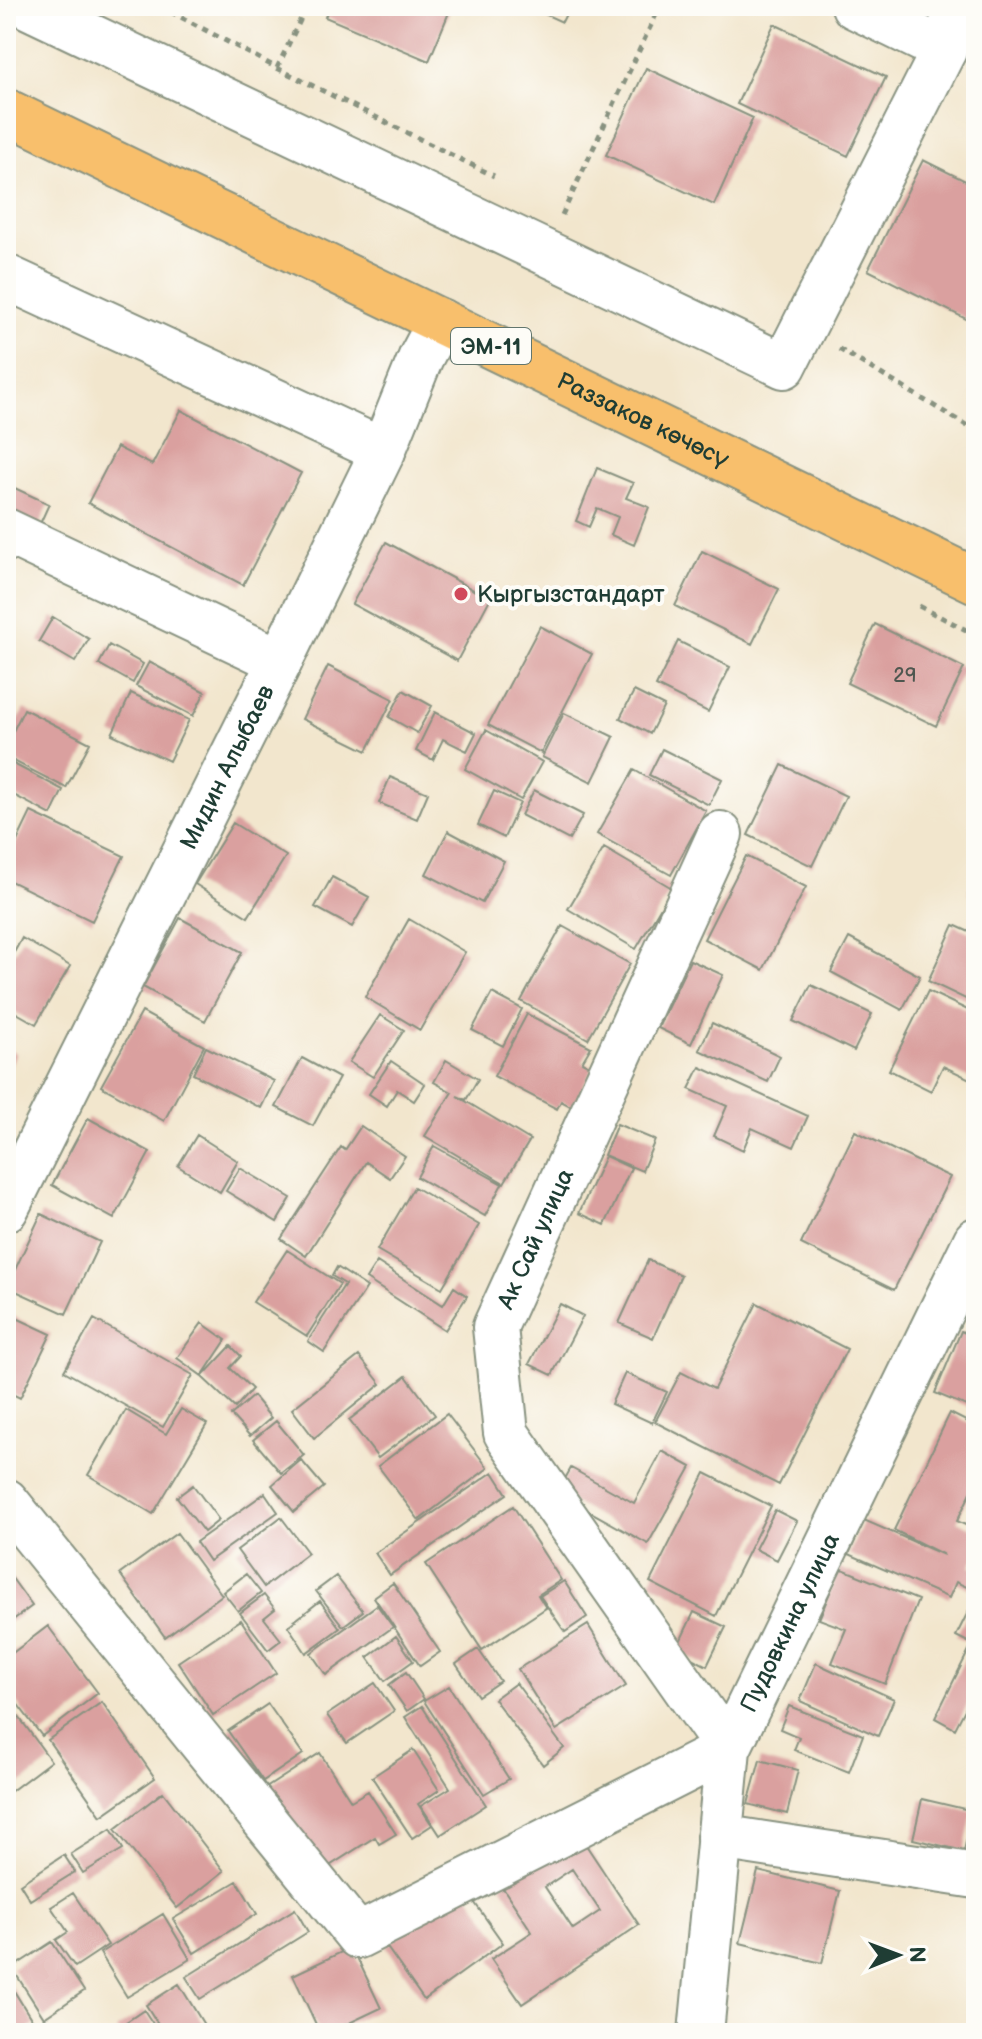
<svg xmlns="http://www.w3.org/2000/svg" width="982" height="2039" viewBox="0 0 982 2039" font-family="'Balsamiq Sans',sans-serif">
<rect width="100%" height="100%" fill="#fdfcf7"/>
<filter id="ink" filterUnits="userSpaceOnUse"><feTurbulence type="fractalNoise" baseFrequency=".0125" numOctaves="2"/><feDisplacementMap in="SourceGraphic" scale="16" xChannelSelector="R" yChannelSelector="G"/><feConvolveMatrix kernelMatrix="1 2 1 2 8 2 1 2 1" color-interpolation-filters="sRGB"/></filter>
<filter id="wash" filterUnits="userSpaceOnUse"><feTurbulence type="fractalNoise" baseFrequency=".006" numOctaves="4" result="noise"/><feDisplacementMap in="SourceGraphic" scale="32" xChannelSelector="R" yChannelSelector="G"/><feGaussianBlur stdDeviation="1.8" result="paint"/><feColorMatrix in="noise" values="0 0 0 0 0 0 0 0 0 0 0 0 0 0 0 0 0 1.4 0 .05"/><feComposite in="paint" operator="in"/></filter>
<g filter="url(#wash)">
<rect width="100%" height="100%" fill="#f2e6cd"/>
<g id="blocks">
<path fill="#daa09f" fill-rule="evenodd" d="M330,6H440L450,10L429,61L325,17Z
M527,6H570L562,22Z
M774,24L886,77L848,156L737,104Z
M646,68L753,118L714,205L606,155Z
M923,160L976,186V324L868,270Z
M181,410L301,473L243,585L88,503L117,447L152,465Z
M597,468L633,483L626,498L649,507L634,545L611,535L618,517L597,508L589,527L576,521Z
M6,484L49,504L34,537L6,524Z
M386,542L490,599L457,661L352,604Z
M702,551L779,589L752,644L675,606Z
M53,617L89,639L75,662L39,641Z
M875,624L964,668L936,726L847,683Z
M540,626L592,654L541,753L488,725Z
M678,641L730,667L708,712L656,686Z
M109,645L143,664L133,683L99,664Z
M149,662L205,692L193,716L136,686Z
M328,666L393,699L367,751L302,719Z
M403,690L432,706L417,733L389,717Z
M634,691L664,706L650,734L620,718Z
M131,693L189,720L169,761L112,734Z
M24,709L90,743L66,788L6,757V745Z
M435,712L476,733L467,751L443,739L433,760L416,751Z
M564,713L614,737L592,782L542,757Z
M486,730L542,762L521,800L465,769Z
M662,749L722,779L709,805L649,775Z
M6,760L63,790L51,815L6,791Z
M782,765L846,796L812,866L748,835Z
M634,770L706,811L671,875L597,834Z
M390,777L428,793L417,819L379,803Z
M534,790L583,815L569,840L521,815Z
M494,791L520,803L504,838L478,825Z
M31,812L124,856L92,921L6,879V864Z
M233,823L286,856L248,917L195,884Z
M448,831L504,861L482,903L426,874Z
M604,848L672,888L636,949L568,909Z
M746,856L806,887L763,970L704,939Z
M332,877L369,897L352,927L315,907Z
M976,880V898L968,894Z
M180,918L242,952L205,1021L143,987Z
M409,919L465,952L420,1030L365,997Z
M954,925L976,935V1004L928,981Z
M562,926L630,964L588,1039L521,1001Z
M22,938L70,966L36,1024L6,1007V967Z
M849,938L920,976L902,1010L831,972Z
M690,960L723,975L691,1044L658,1028Z
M811,985L872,1014L854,1051L793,1021Z
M928,991L976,1014V1082L943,1066L931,1091L889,1070Z
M492,993L522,1009L503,1046L472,1030Z
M142,1012L204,1046L164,1121L101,1086Z
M527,1014L591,1047L582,1062L593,1068L572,1107L561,1101L557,1109L494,1076Z
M380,1015L404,1030L373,1077L349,1062Z
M712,1023L780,1056L768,1082L699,1050Z
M206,1047L274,1081L261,1108L193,1074Z
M6,1048L16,1053L6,1075Z
M302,1058L339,1078L313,1126L276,1107Z
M446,1060L478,1079L466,1100L457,1096L530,1140L504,1183L425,1136L452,1092L434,1082Z
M391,1061L425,1084L414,1101L397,1090L387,1106L369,1094Z
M700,1067L808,1116L794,1147L752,1128L743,1150L714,1136L727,1106L689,1089Z
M88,1118L150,1152L114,1219L52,1185Z
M617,1124L655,1140L642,1171L604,1155Z
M361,1126L405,1156L390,1178L366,1162L306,1256L281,1239L341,1147L345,1150Z
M855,1131L950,1177L894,1290L801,1244Z
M197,1135L238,1161L220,1192L178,1166Z
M434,1146L502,1184L485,1216L417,1177Z
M605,1156L631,1168L605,1225L579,1213Z
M240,1168L291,1198L277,1222L226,1191Z
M414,1187L479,1225L442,1288L377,1250Z
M41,1214L100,1242L66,1314L7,1287Z
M287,1250L340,1284L307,1336L253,1302Z
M648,1260L681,1275L653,1338L619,1323Z
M377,1262L443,1305L454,1287L467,1296L445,1330L366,1279Z
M337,1267L367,1287L324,1352L308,1341L345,1284L332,1276Z
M757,1303L847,1349L779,1485L655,1422L681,1372L714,1389Z
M560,1304L583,1316L552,1375L529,1364Z
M6,1313L51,1334L20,1398L6,1391Z
M94,1319L193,1375L163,1427L64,1371Z
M202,1323L226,1340L202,1376L177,1358Z
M961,1331L976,1338V1410L935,1393Z
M231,1346L241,1356L230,1368L252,1389L235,1408L202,1377Z
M359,1356L381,1384L314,1438L292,1409Z
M625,1373L667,1392L652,1423L611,1404Z
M406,1376L435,1415L378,1458L349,1420Z
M253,1396L271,1418L250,1436L231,1415Z
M181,1409L207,1424L153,1514L88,1475L126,1410L166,1434Z
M950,1413L976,1426V1482L957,1521L976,1530V1554L970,1567L976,1569V1579L971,1589L956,1582L949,1598L849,1554L864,1520L944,1555L894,1530Z
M447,1414L488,1468L419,1520L378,1466Z
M276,1421L304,1455L281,1473L253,1440Z
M662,1451L691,1467L648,1544L557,1493L571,1468L634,1503Z
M301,1460L324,1487L294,1512L272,1485Z
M493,1472L507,1494L390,1575L375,1553Z
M705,1473L771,1506L716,1616L650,1582Z
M193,1485L219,1520L204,1532L177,1497Z
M265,1493L278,1512L209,1561L196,1542Z
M513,1506L561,1580L538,1595L546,1608L482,1650L426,1564Z
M775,1510L797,1521L777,1560L755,1549Z
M281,1517L308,1553L264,1587L237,1550Z
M177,1533L222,1595L165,1637L120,1574Z
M840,1568L918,1600L885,1684L832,1663L846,1629L819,1619Z
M6,1570L32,1606L6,1625Z
M246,1574L261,1593L238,1611L223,1592Z
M336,1576L363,1611L343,1626L316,1591Z
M564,1581L587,1617L565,1632L540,1596Z
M393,1583L440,1652L420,1666L374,1597Z
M264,1595L275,1609L264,1618L281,1640L268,1650L240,1613Z
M976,1596V1688L955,1729L935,1718L972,1644L956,1636Z
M320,1601L340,1628L306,1653L288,1626Z
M377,1605L393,1627L326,1675L311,1653Z
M694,1612L726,1627L707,1666L676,1650Z
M241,1620L276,1673L213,1715L178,1662Z
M588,1625L626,1686L556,1730L518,1669Z
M48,1626L98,1693L42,1736L6,1689V1658Z
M396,1636L413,1661L385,1681L368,1657Z
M478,1649L500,1681L478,1696L456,1664Z
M816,1663L894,1699L878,1736L800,1701Z
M406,1672L424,1699L407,1711L389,1685Z
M375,1683L394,1711L347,1743L327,1715Z
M516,1683L564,1748L543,1765L494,1699Z
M449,1686L509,1779L484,1794L424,1701Z
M102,1702L155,1778L101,1816L48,1740Z
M268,1704L303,1754L263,1781L228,1731Z
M422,1706L486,1805L440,1835L421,1806L450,1788L405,1717Z
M789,1706L863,1735L849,1772L794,1750L799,1737L780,1729Z
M19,1717L51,1761L6,1795V1727Z
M413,1750L439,1790L418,1804L432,1825L412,1838L372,1777Z
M320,1753L351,1801L368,1791L396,1834L379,1844L375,1837L320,1872L266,1788Z
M760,1760L798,1770L787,1814L748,1804Z
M163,1792L224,1871L177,1908L115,1829Z
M922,1799L973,1811L964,1851L913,1839Z
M111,1829L123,1849L83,1873L71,1854Z
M578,1833L639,1925L522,2004L491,1959L532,1932L501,1885ZM572,1869L600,1911L573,1929L545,1887Z
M64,1855L75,1872L30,1900L20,1884Z
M758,1871L840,1891L822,1963L740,1943Z
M237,1881L257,1914L194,1953L173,1919Z
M465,1889L503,1943L424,2000L386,1946Z
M73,1893L108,1945L75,1967L56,1940L68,1932L51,1907Z
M295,1909L308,1932L200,1999L186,1977Z
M163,1914L190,1959L127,1997L100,1953Z
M52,1942L84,1991L44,2018L12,1968Z
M352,1947L381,2008L328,2033H320L293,1975Z
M6,1978L35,2025L21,2033H6Z
M179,1984L209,2033H164L146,2005Z
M144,2010L159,2033H119L116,2029Z"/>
</g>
</g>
<g filter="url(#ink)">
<use href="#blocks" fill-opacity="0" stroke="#889280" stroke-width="2"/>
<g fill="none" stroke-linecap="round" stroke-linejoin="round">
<defs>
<g id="minor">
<path d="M27,6L784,366L944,50L957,6"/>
<path d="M854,6L944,50"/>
<path d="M6,277L383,451"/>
<path d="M6,531L280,661"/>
<path id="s1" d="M6,1209L280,661L383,451L421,357L440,321"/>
<path id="s2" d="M6,1501L358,1936L728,1749L506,1433L495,1327L720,834"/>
<path d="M719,1837L976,1876"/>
<path id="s3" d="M701,2033L728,1749L976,1240"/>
</g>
<g id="highway">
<path id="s4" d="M6,111L976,581"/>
</g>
</defs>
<use href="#minor" stroke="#889280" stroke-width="48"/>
<use href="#highway" stroke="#889280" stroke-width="48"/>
<path stroke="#889280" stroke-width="5" stroke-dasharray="6 6" stroke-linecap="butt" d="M160,6L277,68L494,176
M277,68L307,6
M562,215L660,6
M839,349L976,431
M919,606L976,635"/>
<use href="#minor" stroke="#fff" stroke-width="44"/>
<use href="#highway" stroke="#f8bf6c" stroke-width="44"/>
</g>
</g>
<circle fill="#d1495b" stroke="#fdfcf7" stroke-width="3" cx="461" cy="594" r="8"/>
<g text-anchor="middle" stroke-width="8" stroke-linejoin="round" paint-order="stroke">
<g font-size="20" fill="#4e564f">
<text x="905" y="682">29</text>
</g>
<rect fill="#fdfcf7" stroke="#62766e" stroke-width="2" x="451" y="328" width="80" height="36" rx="6"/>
<g font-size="22" font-weight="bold" fill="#1f3d34">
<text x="491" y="354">ЭМ-11</text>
</g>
<g font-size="24" fill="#1f3d34" stroke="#fdfcf7">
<text dy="8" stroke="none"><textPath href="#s4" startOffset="708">Раззаков көчөсү</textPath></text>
<text dy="8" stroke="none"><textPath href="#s1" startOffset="494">Мидин Алыбаев</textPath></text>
<text dy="8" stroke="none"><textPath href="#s2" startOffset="1564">Ак Сай улица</textPath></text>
<text dy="8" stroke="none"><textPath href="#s3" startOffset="426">Пудовкина улица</textPath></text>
</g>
<g font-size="24" fill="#1f3d34" stroke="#fdfcf7" text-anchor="start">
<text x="477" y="602">Кыргызстандарт</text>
</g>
</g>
<rect width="982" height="2039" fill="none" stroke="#fdfcf7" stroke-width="32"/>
<g transform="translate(898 1955) rotate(89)" stroke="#fdfcf7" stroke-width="6" paint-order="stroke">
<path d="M0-6L14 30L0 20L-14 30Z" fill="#1f3d34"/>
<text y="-12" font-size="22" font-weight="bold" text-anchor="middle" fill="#1f3d34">N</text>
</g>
</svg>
